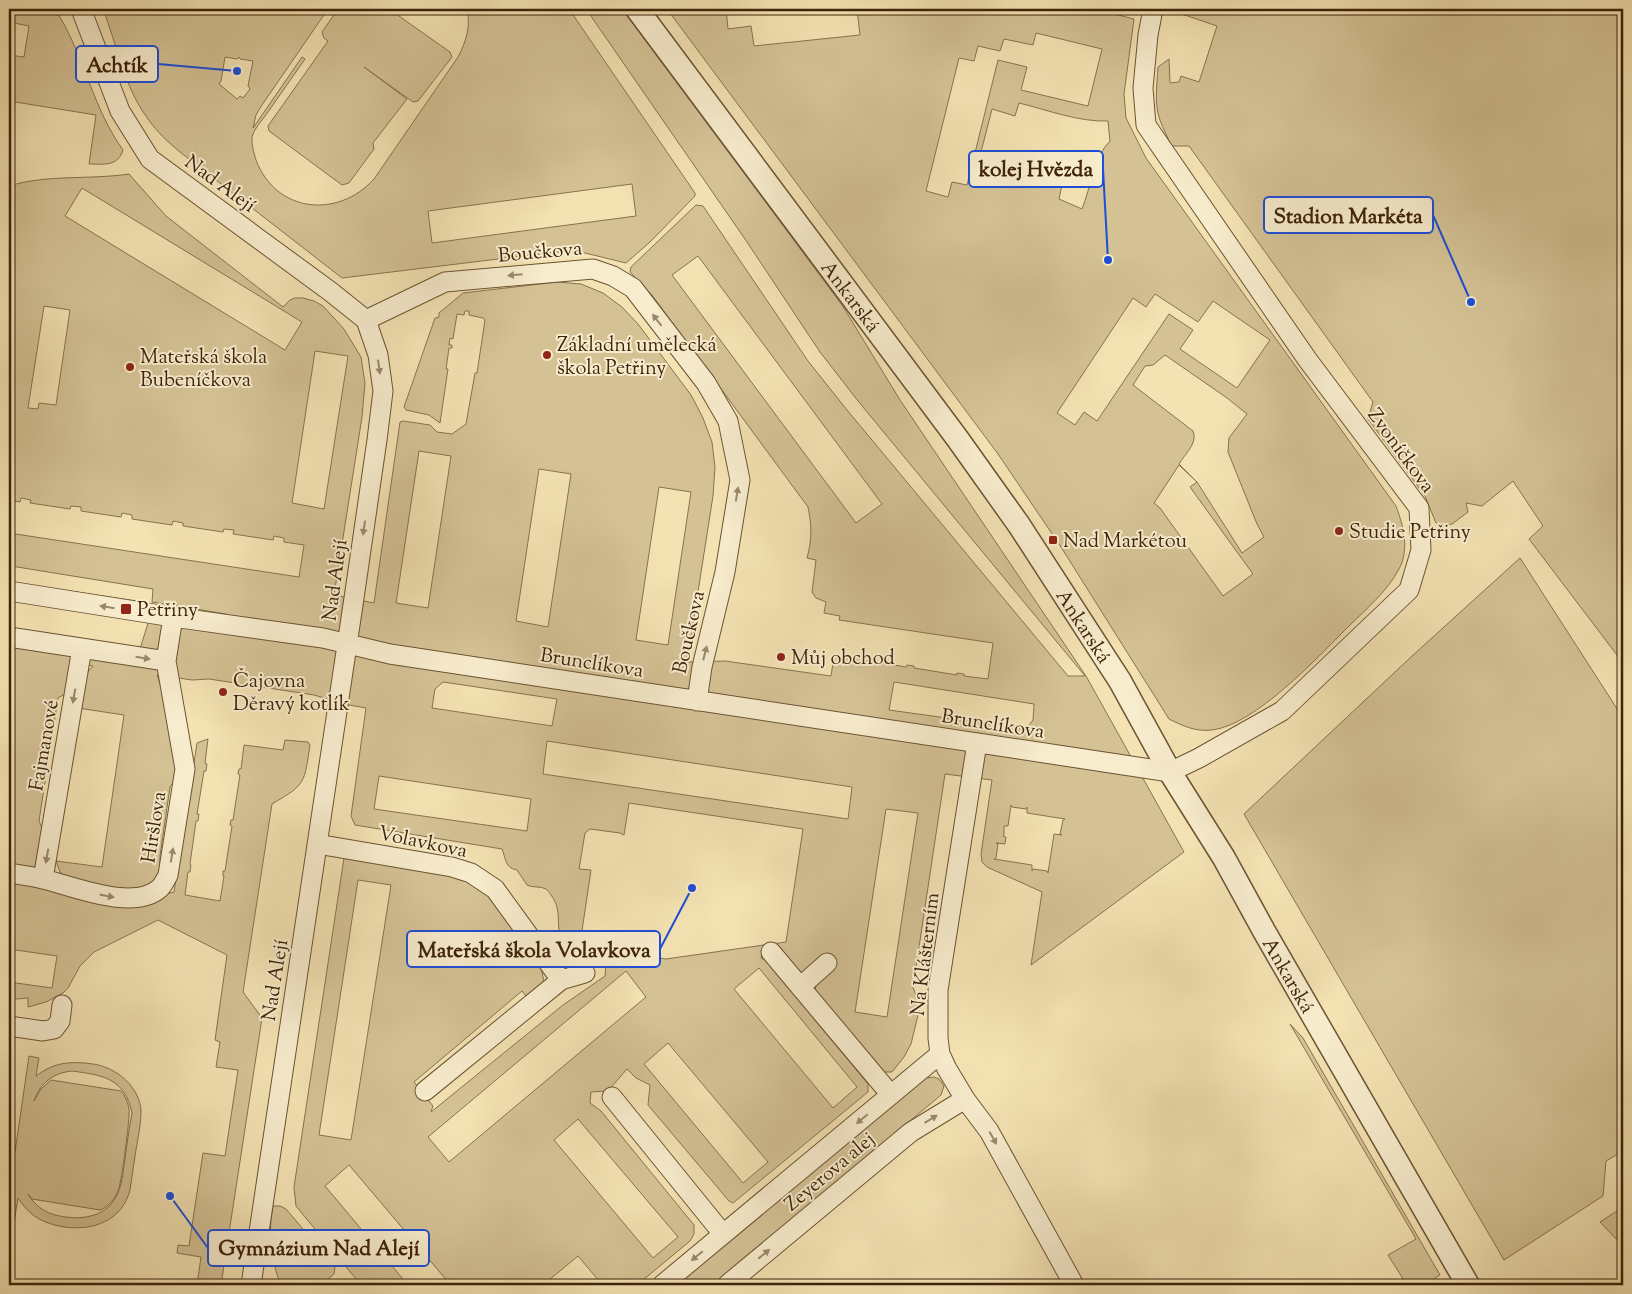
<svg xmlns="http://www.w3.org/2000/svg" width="1632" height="1294" viewBox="0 0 1632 1294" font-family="'Sorts Mill Goudy',serif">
<rect width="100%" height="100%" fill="#f3e2b2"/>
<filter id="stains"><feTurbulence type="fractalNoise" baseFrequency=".004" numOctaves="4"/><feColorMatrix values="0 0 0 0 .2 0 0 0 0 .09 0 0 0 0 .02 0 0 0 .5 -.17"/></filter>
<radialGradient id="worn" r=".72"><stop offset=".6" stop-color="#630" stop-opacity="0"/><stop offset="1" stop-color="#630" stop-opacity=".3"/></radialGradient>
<path fill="#d4c295" stroke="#89724f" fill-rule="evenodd" d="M9,9L57,15L60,17C85,60 94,110 123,150C118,167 103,164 89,164L96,115L9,101V55L24,57L29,26L9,22Z
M103,9H246L269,13L270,9H328L262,105L256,115L253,128L302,57L305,59C293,77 280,94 268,112C263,119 256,127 253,134C250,141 254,153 256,160C276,213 338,219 374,179L458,57C466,42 471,26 467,9H569L695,193V196L650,242L626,263L585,253L556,252L342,278L180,152C168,142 157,132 148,119C124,87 117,45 103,9ZM225,57L237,59L239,57L240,59L253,61L248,86L250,89L243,98L240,96L237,99L219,84L221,81ZM632,184L636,216L432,243L428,211Z
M338,9H389L450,52L452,57L418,101L413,102L364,67L407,99L373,143L374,149L349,183L342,185L269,131L268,126L328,41L324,38L322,32Z
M586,9H622L842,305L900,400L1086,676L1184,852L1031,965L1042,892L987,867L982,862L981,854L992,780L945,774L913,987L920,1007L911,1044L904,1057L892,1072H883L815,992L816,985L804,973H797L772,944L786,942L803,829L629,803L624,835L620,833L590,829L585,833L579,869L591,870L579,951C545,938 568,917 551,895C550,894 548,890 546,889C541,886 533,888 527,885L517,870C505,868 506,859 502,849L355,825L351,816L366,708L349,705L314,695L209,679L192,680L157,675L162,689L177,769L174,781L170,787L160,856V879L137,892L68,880L60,872L56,861L102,867L124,715L78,708C81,695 82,675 93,666L71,662L65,694L58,698L39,821L43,830L35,867L34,869L9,866V632L139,652L149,620L9,598V582L144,602L153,609L225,620L226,614L152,602L153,589L11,566L9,577V533L299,577L304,545L284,542V538L274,536L273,540L233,534L234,530L224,529L223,532L183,526V523L173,521L172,525L132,519V515L122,513L121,517L81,511V507L71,506L70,509L30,503L31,500L21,498L20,502L9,500V186C48,174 89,180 129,174L166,216L283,307L290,300L295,298H303L314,301L323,306L344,329L361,357L365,383L362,417L334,595L374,603L400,422L403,421L430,425L437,432L452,434L466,424L475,373H477L485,320L483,318L469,315V311H465L464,315L457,314L453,339L450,338L449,345H452V348H449L446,369H448L440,423L429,415L406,410L404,407L435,318L439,317V313L463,293L557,282L581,284L603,293L622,307L638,324L691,395L703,418L712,442L715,467L713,496L687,662L725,661L831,676L834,656L855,659L856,657L863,659V660L906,667L907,665L914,666V668L957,675V673L964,674V676L988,679L993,643L839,620L840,616L824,613L826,602L816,598L812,592L816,560L807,558C812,540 812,526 808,507L652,295L630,272L631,267L696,205L703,206L808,361L847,410L1068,676H1085L858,401L820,352L747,242ZM82,188L302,322L285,350L65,216ZM698,256L882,504L856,523L672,275ZM44,306L70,310L56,405L39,403L38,409L28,408ZM315,351L348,356L324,509L292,503ZM419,451L451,456L428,608L396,603ZM539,469L571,474L548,627L516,621ZM659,487L691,492L668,645L636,640ZM443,682L557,699L552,726L432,708L435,689ZM894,682L1034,704L1033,720L1026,729L889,710ZM547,741L852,787L848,819L543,774ZM379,776L531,799L527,831L374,809ZM1011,805L1012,807L1026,809L1027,807V813L1065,819L1063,820L1060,834L1062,835L1054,834L1048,873L1047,871L1033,869L1032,871V865L994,859L996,858L998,844L996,843L1005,844L1006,837L1003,836L1004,835V826H1008ZM886,809L918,813L887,1017L855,1012Z
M667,9H726L728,29L751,26L754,46L860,35L857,9H1095L1134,19L1124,94L1126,118L1146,158L1396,506C1403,525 1410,549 1399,569C1387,592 1365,610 1347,628C1317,658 1255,725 1212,730C1196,732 1183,726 1169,719L1061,547L998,454ZM1036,33L1102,49L1088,106L1021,90L1027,67L998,60L967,185L952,182L948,197L926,191L959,58L974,61L978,46L1000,51L1004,39L1033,45ZM1019,103C1048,110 1078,122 1108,121L1110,141C1093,158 1091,187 1082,209L1059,199L1064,176L1012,158L1010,163L980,156L992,109L1015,116ZM1155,294L1198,322L1213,301L1270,340L1237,388L1180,349L1193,330L1169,314L1097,421L1084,412L1075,425L1057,413L1133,298L1146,307ZM1165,355L1227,398L1247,414L1229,438L1228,452L1257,524L1264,537L1242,553L1197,482L1179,464C1185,454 1198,443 1193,431L1133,385L1145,366L1153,365ZM1179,465L1197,482L1190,487L1253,574L1223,596L1160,508L1154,503Z
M1176,9H1623V663L1529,539L1543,526L1513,481L1482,506L1466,503L1468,512L1452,524L1442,526L1436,523L1425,496L1368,419L1373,402L1189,146H1171C1168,137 1163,129 1160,120C1154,104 1157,84 1158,67L1169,59L1170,83L1179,82L1181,76L1199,82L1217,26L1176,12Z
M1520,558L1623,718V1151L1606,1161L1603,1196L1504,1260L1244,814L1412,656Z
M208,739L205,763L207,764L206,771H204L197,814H199L198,821H196L190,864L191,865L190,872H188L185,895L220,901L224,876H223V871H225L232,826L230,825L231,820H233L240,775L238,774L239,769H241L244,745L283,750L285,740L308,742L310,745C304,784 306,784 272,804L243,992L262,1018L221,1285H197L201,1257L177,1253L178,1245L189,1246L203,1153L225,1156L238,1070L216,1067L220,1042L215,1040L227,955L158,920L94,952L80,966L68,988L63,993L46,1002L28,1007V998L17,999L9,998V982L52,988L57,956L9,949V880L133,903L174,892L197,743Z
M344,858L450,874C466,880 478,886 490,898L541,967L544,982L539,994L532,998L526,996L522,991L414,1082L433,1106L431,1112L563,1005L605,976L607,950L666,959L764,945L761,958L765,960L868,1084V1092L733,1203L729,1201L648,1105L650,1085L636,1078L627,1069L608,1091L591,1092L590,1103L601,1111L694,1225V1234L690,1241L637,1285H595L599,1281L578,1256L543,1285H447L449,1283L349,1165L325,1186L408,1285H361L296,1206L294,1187ZM358,880L391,885L351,1140L319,1135ZM759,968L857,1087L833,1108L734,989ZM626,971L646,997L449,1162L428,1137ZM668,1043L768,1162L743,1183L644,1064ZM578,1119L678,1237L653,1258L554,1140Z
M1290,1024L1303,1038L1440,1275L1424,1285H1407L1388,1255L1416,1239Z
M29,1056L39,1058L36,1076C54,1062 71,1061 93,1064C116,1067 140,1087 141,1111C141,1126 137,1142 135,1156C133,1167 132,1179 130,1190C122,1221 93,1231 64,1227C42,1223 30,1216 18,1198L9,1254V1193ZM72,1071C102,1075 125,1078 132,1113C129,1128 127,1144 125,1159C123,1169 123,1180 119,1190C111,1214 88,1220 66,1217C49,1215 37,1209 28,1194L32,1199L100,1210C108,1207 115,1199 118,1191C122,1181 130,1119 129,1109C128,1102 125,1096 121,1091L51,1080L41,1089L34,1101C40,1083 53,1073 72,1071Z
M934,1077L939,1079L944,1086L941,1095L713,1285H677L926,1078Z
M273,1206H280L286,1209L335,1267L334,1274L321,1285H281C270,1259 268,1233 273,1206Z
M1623,1207V1246L1600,1222Z"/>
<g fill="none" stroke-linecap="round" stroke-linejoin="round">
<defs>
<path id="minor" d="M81,9L120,111L150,159L331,292L366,320L378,355L383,391L377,440L353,605L251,1285
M366,320L445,282L593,269L613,276L633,288L706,383L728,421L740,480L725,572L702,667L697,701
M9,591L173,617L323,638L390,654L1170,772L1199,758L1282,711L1409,590L1421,550L1419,508L1307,359L1146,125L1143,88L1148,35L1153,9
M9,637L166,661
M977,743L938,990V1038L940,1054L947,1069L965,1099L989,1131L1074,1285
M317,844L452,867L471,873L495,889L561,980L425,1091
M9,873C20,875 32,876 43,879C73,886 134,912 160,888C163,885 166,879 168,875L185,769L166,661L173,617
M43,879L82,648
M771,952L891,1095
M561,980L585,973
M800,987L827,963
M9,1026L43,1031L54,1029L60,1021L62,1005
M612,1097L723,1234
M662,1285L940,1054
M727,1285L911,1132L965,1099"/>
<path id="tertiary" d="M637,9L957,438L1019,525L1120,681L1170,772L1224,858L1264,931L1468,1285"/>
</defs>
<use href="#minor" stroke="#6b5333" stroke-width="21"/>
<use href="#tertiary" stroke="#6b5333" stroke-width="25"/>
<use href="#minor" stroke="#f7eccd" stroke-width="19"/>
<use href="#tertiary" stroke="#f7eccd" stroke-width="22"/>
</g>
<defs><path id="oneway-solid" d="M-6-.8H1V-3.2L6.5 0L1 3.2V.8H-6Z" transform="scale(1.25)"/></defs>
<g fill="#9a886b">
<use href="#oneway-solid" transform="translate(515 275) rotate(175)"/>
<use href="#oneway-solid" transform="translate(657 320) rotate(-128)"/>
<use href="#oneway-solid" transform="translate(379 367) rotate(82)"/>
<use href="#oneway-solid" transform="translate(737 494) rotate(-81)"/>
<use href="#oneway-solid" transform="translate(364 528) rotate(98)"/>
<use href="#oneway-solid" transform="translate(107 607) rotate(-171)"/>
<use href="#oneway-solid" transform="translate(705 653) rotate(-76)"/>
<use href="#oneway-solid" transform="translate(143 658) rotate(9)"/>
<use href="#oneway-solid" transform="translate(74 696) rotate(100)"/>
<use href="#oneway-solid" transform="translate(172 855) rotate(-81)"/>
<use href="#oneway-solid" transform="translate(47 856) rotate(100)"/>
<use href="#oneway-solid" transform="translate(107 896) rotate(11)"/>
<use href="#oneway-solid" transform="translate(862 1119) rotate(140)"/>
<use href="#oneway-solid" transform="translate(931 1119) rotate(-31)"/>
<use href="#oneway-solid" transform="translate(993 1138) rotate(61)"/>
<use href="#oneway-solid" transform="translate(764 1254) rotate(-40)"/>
<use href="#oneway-solid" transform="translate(697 1256) rotate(140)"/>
</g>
<g fill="#8f2418" stroke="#f7eccd" stroke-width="2">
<circle cx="547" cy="355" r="5"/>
<circle cx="130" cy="367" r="5"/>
<circle cx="1339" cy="531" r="5"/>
<rect x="1048" y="535" width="10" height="10" rx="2.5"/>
<rect x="120" y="603" width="12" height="12" rx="2.5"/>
<circle cx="781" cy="657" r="5"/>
<circle cx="223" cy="692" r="5"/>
</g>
<g text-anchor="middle" stroke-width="4" stroke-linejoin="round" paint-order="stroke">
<g font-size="20" fill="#3e2309" stroke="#f7eccd">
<text transform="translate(221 183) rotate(36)" y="7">Nad Alejí</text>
<text transform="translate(540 251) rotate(-5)" y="7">Boučkova</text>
<text transform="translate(851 296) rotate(53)" y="7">Ankarská</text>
<text transform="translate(1402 450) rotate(54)" y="7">Zvoníčkova</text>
<text transform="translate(334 580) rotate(-82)" y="7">Nad Alejí</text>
<text transform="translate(1084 626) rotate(57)" y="7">Ankarská</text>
<text transform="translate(688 632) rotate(-77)" y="7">Boučkova</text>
<text transform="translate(592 662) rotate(9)" y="7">Brunclíkova</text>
<text transform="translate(993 723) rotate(9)" y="7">Brunclíkova</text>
<text transform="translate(43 745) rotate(-80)" y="7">Fajmanové</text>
<text transform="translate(153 827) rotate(-81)" y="7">Hiršlova</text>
<text transform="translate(423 841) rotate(12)" y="7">Volavkova</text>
<text transform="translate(924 954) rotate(-83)" y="7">Na Klášterním</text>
<text transform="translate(1289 975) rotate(60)" y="7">Ankarská</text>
<text transform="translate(274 980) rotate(-81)" y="7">Nad Alejí</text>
<text transform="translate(829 1171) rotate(-40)" y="7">Zeyerova alej</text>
</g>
<g font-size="20" fill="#3e2309" stroke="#f7eccd" text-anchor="start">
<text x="557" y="351">Základní umělecká<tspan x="557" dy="23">škola Petřiny</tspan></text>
<text x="140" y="363">Mateřská škola<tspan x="140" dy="23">Bubeníčkova</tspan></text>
<text x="1349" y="538">Studie Petřiny</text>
<text x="1063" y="547">Nad Markétou</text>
<text x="137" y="616">Petřiny</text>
<text x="791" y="664">Můj obchod</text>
<text x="233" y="687">Čajovna<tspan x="233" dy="23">Děravý kotlík</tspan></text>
</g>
</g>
<path fill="none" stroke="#1d4ed8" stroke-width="2" d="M237 71L158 64M1108 260L1103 169M1471 302L1433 215M692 888L660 949M170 1196L208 1248"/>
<g fill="#1d4ed8" stroke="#f7eccd" stroke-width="2">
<circle cx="237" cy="71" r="5"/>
<circle cx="1108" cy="260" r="5"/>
<circle cx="1471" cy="302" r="5"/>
<circle cx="692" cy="888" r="5"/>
<circle cx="170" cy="1196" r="5"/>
</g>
<g fill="#f7eccd" stroke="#1d4ed8" stroke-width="2">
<rect x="76" y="46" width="82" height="36" rx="5"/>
<rect x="969" y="151" width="134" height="36" rx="5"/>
<rect x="1264" y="197" width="169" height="36" rx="5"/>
<rect x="407" y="931" width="253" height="36" rx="5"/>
<rect x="208" y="1230" width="221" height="36" rx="5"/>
</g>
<g font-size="21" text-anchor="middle" font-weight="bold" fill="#3e2309">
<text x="117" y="72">Achtík</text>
<text x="1036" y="176">kolej Hvězda</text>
<text x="1348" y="223">Stadion Markéta</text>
<text x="534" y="957">Mateřská škola Volavkova</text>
<text x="319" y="1255">Gymnázium Nad Alejí</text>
</g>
<rect width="1632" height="1294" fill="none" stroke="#f3e2b2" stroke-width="30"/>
<rect x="10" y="10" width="1612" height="1274" fill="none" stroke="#3e2309" stroke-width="2.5"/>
<rect x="15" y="15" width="1602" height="1264" fill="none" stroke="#3e2309"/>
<rect width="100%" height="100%" filter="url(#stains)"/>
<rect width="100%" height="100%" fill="url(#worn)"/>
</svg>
